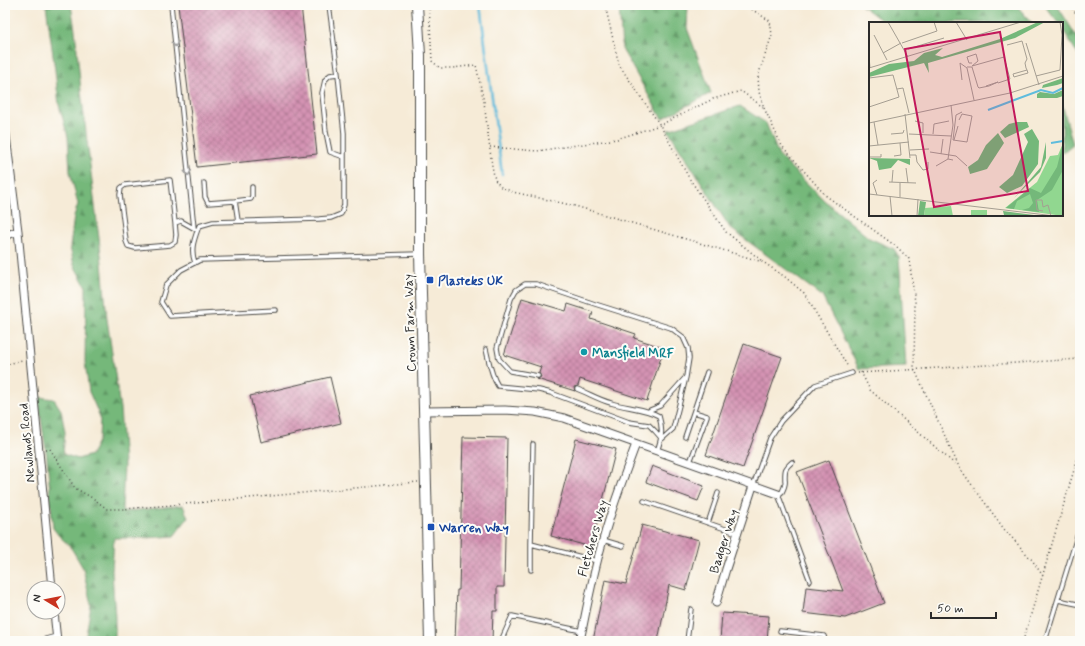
<svg xmlns="http://www.w3.org/2000/svg" width="1085" height="646" viewBox="0 0 1085 646" font-family="Mynerve,sans-serif">
<defs>
<pattern id="forest-firs" width="22" height="20" patternUnits="userSpaceOnUse"><rect width="22" height="20" fill="#74b87a"/><path d="M5 1l3.5 6h-7zM16 11l3.5 6h-7z" fill="#5f9664"/></pattern>
<pattern id="building-cross-hatch" width="8" height="8" patternUnits="userSpaceOnUse"><rect width="8" height="8" fill="#d493b3"/><path d="M0 0l8 8M0 8l8-8" fill="none" stroke="#ac7892"/></pattern>
</defs>
<rect width="100%" height="100%" fill="#fdfcf7"/>
<filter id="ink" filterUnits="userSpaceOnUse"><feTurbulence type="fractalNoise" baseFrequency=".025" numOctaves="2"/><feDisplacementMap in="SourceGraphic" scale="8" xChannelSelector="R" yChannelSelector="G"/><feConvolveMatrix kernelMatrix="1 2 1 2 8 2 1 2 1" color-interpolation-filters="sRGB"/></filter>
<filter id="wash" filterUnits="userSpaceOnUse"><feTurbulence type="fractalNoise" baseFrequency=".012" numOctaves="4" result="noise"/><feDisplacementMap in="SourceGraphic" scale="16" xChannelSelector="R" yChannelSelector="G"/><feGaussianBlur stdDeviation="0.9" result="paint"/><feColorMatrix in="noise" values="0 0 0 0 0 0 0 0 0 0 0 0 0 0 0 0 0 1.4 0 .05"/><feComposite in="paint" operator="in"/></filter>
<g filter="url(#wash)">
<rect width="100%" height="100%" fill="#f6ebd7"/>
<path fill="url(#forest-firs)" stroke="#507252" d="M46,5H71L75,30L81,91L102,263L107,319L120,408L124,464L122,512L183,505L188,518L174,536L146,538H114L112,571L115,618V641H85L91,605L83,568L70,546L59,536L53,528L47,458L38,397L54,399L61,410L65,432L63,454L78,459L91,455L99,439L100,417L89,392L85,362L86,287L74,265L70,247L74,216L78,204L70,172L68,137L59,105L55,70Z
M619,5H688L687,28L711,93L662,119L622,49Z
M861,5H1016L1032,23H885Z
M1044,5H1057L1080,42V58L1062,28V23H1058Z
M1062,104L1073,144L1062,153Z
M740,106L766,123L779,156L825,201L869,238L894,249L899,257L906,367L859,369L822,296L730,228L668,130Z"/>
<g fill="none" stroke-linecap="round" stroke-linejoin="round">
<path stroke="#5fbcdd" stroke-width="2.5" d="M480,5L502,174"/>
</g>
<g id="blocks">
<path fill="url(#building-cross-hatch)" d="M178,5H301L317,154L197,167Z
M522,298L566,311L568,304L593,312L591,319L636,334L634,338L664,348L647,401L580,379L578,386L574,387L575,391L537,379L541,377L539,373L541,367L504,355Z
M744,344L782,357L743,468L706,455Z
M330,377L341,423L261,442L250,396Z
M463,437L507,438L504,587H497V611H493L492,641H455L457,590H459Z
M576,439L616,449L591,547L551,536Z
M829,460L884,603L845,618L803,613L806,587L843,591L797,472Z
M652,466L704,486L698,501L646,482Z
M642,525L699,540L686,590L669,585L658,641H593L605,580L626,584Z
M722,613L769,616L767,641H720Z"/>
</g>
</g>
<g filter="url(#ink)">
<use href="#blocks" fill-opacity="0" stroke="#494845" stroke-width="1"/>
<g fill="none" stroke-linecap="round" stroke-linejoin="round">
<defs>
<path id="lane" d="M171,5L194,228
M329,5L338,74
M204,183L205,197L208,203L235,201L238,221
M235,201L251,199L252,196V187
M175,223L176,235L175,242L170,245L135,248L128,246L126,241L120,195L121,188L125,185L170,180L175,223L181,221L197,230
M195,263C190,249 194,240 199,226L213,222L319,219L331,218L341,214L344,205V133L338,74L330,75L325,80L322,93L326,132L330,152L344,157
M276,310L170,316L161,302L166,285L181,270L200,260L419,254
M486,349C489,362 491,375 498,386L539,390L551,393L629,422L649,425L655,431L662,439L673,429L686,377L689,358L688,348L683,337L671,328L595,304L536,284H525L516,290L511,299L497,348L499,359L510,371L538,376
M577,389C588,393 599,400 611,403C627,408 645,408 659,416C663,429 662,438 657,451
M650,410L660,406L685,378
M685,437L707,372
M533,444L531,544L597,561
M690,462L707,416L694,412
M792,462C784,469 785,470 785,480C786,484 784,488 782,492L778,494L810,581
M753,486L770,438L781,421L815,385L852,373
M644,501L737,533
M708,523L718,493
M603,540L623,546
M531,570V544
M1058,600L1077,604
M780,631L824,636L825,641
M501,641L512,616L582,631
M520,641H523
M687,641L691,609
M1045,641L1080,527"/>
<path id="street" d="M5,128L18,231L52,588
M5,236L18,231
M425,411L505,410L535,412L564,418L778,494
M716,603L726,569L753,486
M54,612L57,641
M45,641L56,638
M580,641C587,607 593,573 603,540C612,507 624,476 636,444"/>
<path id="secondary" d="M417,5L420,55V254L430,641"/>
</defs>
<use href="#lane" stroke="#494845" stroke-width="5.5"/>
<use href="#street" stroke="#494845" stroke-width="9"/>
<use href="#secondary" stroke="#494845" stroke-width="12"/>
<path stroke="#494845" stroke-width="1.5" stroke-dasharray="1 3" stroke-linecap="butt" d="M429,5L432,61L440,68H453L476,65L484,102L492,166L495,180L501,187L513,192L575,206L763,262L785,277L804,293L848,367
M605,5L619,65L660,125L689,178L726,232L762,261
M745,5L770,21L772,35L758,76L759,92L764,108L782,146L825,195L897,247L909,259L915,302L914,368L959,467L1004,529L1032,560L1043,576
M1070,5L1080,19
M490,147L537,151L617,139L660,125L713,99L741,91L763,107
M5,365L22,360
M861,372L870,390L957,466
M858,373L1080,359
M46,449H50L75,488L94,499L107,509H124L196,503L418,482
M1023,641L1080,450"/>
<use href="#lane" stroke="#fff" stroke-width="3.5"/>
<use href="#street" stroke="#fff" stroke-width="7"/>
<use href="#secondary" stroke="#fff" stroke-width="10"/>
</g>
<defs><path id="oneway-chevron" d="M-2-3.5L2.5 0L-2 3.5" fill="none" stroke-width="1.6" stroke-linecap="round" stroke-linejoin="round"/></defs>
<g stroke="#a0a0a0">
<use href="#oneway-chevron" transform="translate(175 44) rotate(84)"/>
<use href="#oneway-chevron" transform="translate(188 173) rotate(84)"/>
</g>
</g>
<g fill="#1a4fb4" stroke="#fdfcf7" stroke-width="1.5">
<rect x="426" y="276" width="8" height="8" rx="2"/>
<rect x="427" y="523" width="8" height="8" rx="2"/>
</g>
<circle fill="#0f9aa8" stroke="#fdfcf7" stroke-width="1.5" cx="584" cy="352" r="4"/>
<g text-anchor="middle" stroke-width="4" stroke-linejoin="round" paint-order="stroke">
<g font-size="13" font-weight="bold" fill="#164399" stroke="#fdfcf7" text-anchor="start">
<text x="438" y="285">Plasteks UK</text>
<text x="439" y="532">Warren Way</text>
</g>
<g font-size="13" fill="#2b2b2b" stroke="#fdfcf7">
<text transform="translate(409 323) rotate(-92)" y="5">Crown Farm Way</text>
<text transform="translate(26 443) rotate(-95)" y="5">Newlands Road</text>
<text transform="translate(592 538) rotate(-74)" y="5">Fletchers Way</text>
<text transform="translate(723 541) rotate(-72)" y="5">Badger Way</text>
</g>
<g font-size="13" font-weight="bold" fill="#0d838f" stroke="#fdfcf7" text-anchor="start">
<text x="592" y="357">Mansfield MRF</text>
</g>
</g>
<g transform="translate(869 22)">
<rect width="194" height="194" fill="#f6ebd7"/>
<path d="M194,121V194L136,186L168,160L181,134L189,133Z" fill="#91d790"/>
<path d="M169,0H176L146,16L59,41L60,51L55,41L0,55V51L20,42L45,39L55,31L74,26L66,33L73,35L131,17ZM194,56V61L188,63L173,66L174,63ZM194,68V74L188,76H168V72L171,70L185,72ZM148,100H158L160,105L136,116L131,110L140,102ZM163,107L170,119L169,142L153,164L138,171L130,165L144,153L159,120L155,112ZM129,111L135,121L118,147L101,152L99,145L109,138L117,123ZM177,120V136L171,150L145,176L172,145ZM194,121V148L183,168L168,178L170,190L153,188L160,186L164,181L161,172L148,179L145,187L137,186L161,166L172,171L188,145ZM0,136L41,137V143L29,138L22,146L10,148L8,139ZM51,179L57,180L55,194H49ZM134,189L173,194H139L135,193Z" fill="#74b87a"/>
<path d="M82,184L84,194H55L56,186ZM102,188H118V194H102Z" fill="#91d790"/>
<path fill="none" stroke="#5fbcdd" stroke-width="2" d="M119,88L172,68L184,71L194,66M182,121L194,119"/>
<path fill="none" stroke="#a59e92" stroke-width="1" d="M19,0L39,35M87,0L98,18M191,0L193,13M5,13L18,38M33,21L68,9L65,0M157,21L170,63M138,23L153,19L158,37L156,41L157,46L158,48L159,51L145,55L144,52L158,48M39,27L75,16M14,31L32,21M0,34L1,46M103,44L135,35L141,57L129,61M103,44L109,39L107,32L98,35L100,41H103M98,45H103L109,65L110,66L120,64L129,60L117,64M0,46L152,0M167,54L191,48L193,13M0,56L24,53L30,75L0,85M93,58L91,41L98,46L105,78M28,67L34,66L40,91M36,92L41,136M90,98L93,92L103,94L98,120L84,118L87,93L93,90M46,99L54,101V111M5,100L9,123M0,101L141,71L194,54M22,112L34,111L35,108M40,112L82,114M64,112L65,102L80,99M85,118L89,104M0,124L40,120M41,128L60,127M61,130L87,134L98,144M72,132L74,117M41,133H47L48,140L54,148L59,147V140M25,134L32,133L31,121M0,135H12V132M79,137L84,103L82,83M67,144L79,137L84,138M37,146L39,161M8,158L4,161L8,173M20,160L47,161M23,160L24,148M0,172L186,194M21,174L23,194M31,175V161M174,189L168,188L167,178H173L174,185L179,183L182,194M48,194L49,177"/>
<path fill="#c2185b" fill-opacity="0.15" stroke="#c2185b" stroke-width="2" d="M131,10L159,169L65,185L36,27Z"/>
<rect width="194" height="194" fill="none" stroke="#2b2b2b" stroke-width="2"/>
</g>
<rect width="1085" height="646" fill="none" stroke="#fdfcf7" stroke-width="20"/>
<g transform="translate(46 600) rotate(280)"><circle r="19" fill="#fdfcf7" stroke="#a9a8a5"/>
<path d="M0-3L7 15L0 10L-7 15Z" fill="#c8321e"/>
<text y="-6" font-size="11" font-weight="bold" text-anchor="middle" fill="#2b2b2b">N</text>
</g>
<path d="M931 612v6h65v-6" fill="none" stroke="#2b2b2b" stroke-width="2"/>
<text x="937" y="612" font-size="12" fill="#2b2b2b" stroke="#fdfcf7" stroke-width="3" paint-order="stroke">50 m</text>
</svg>
